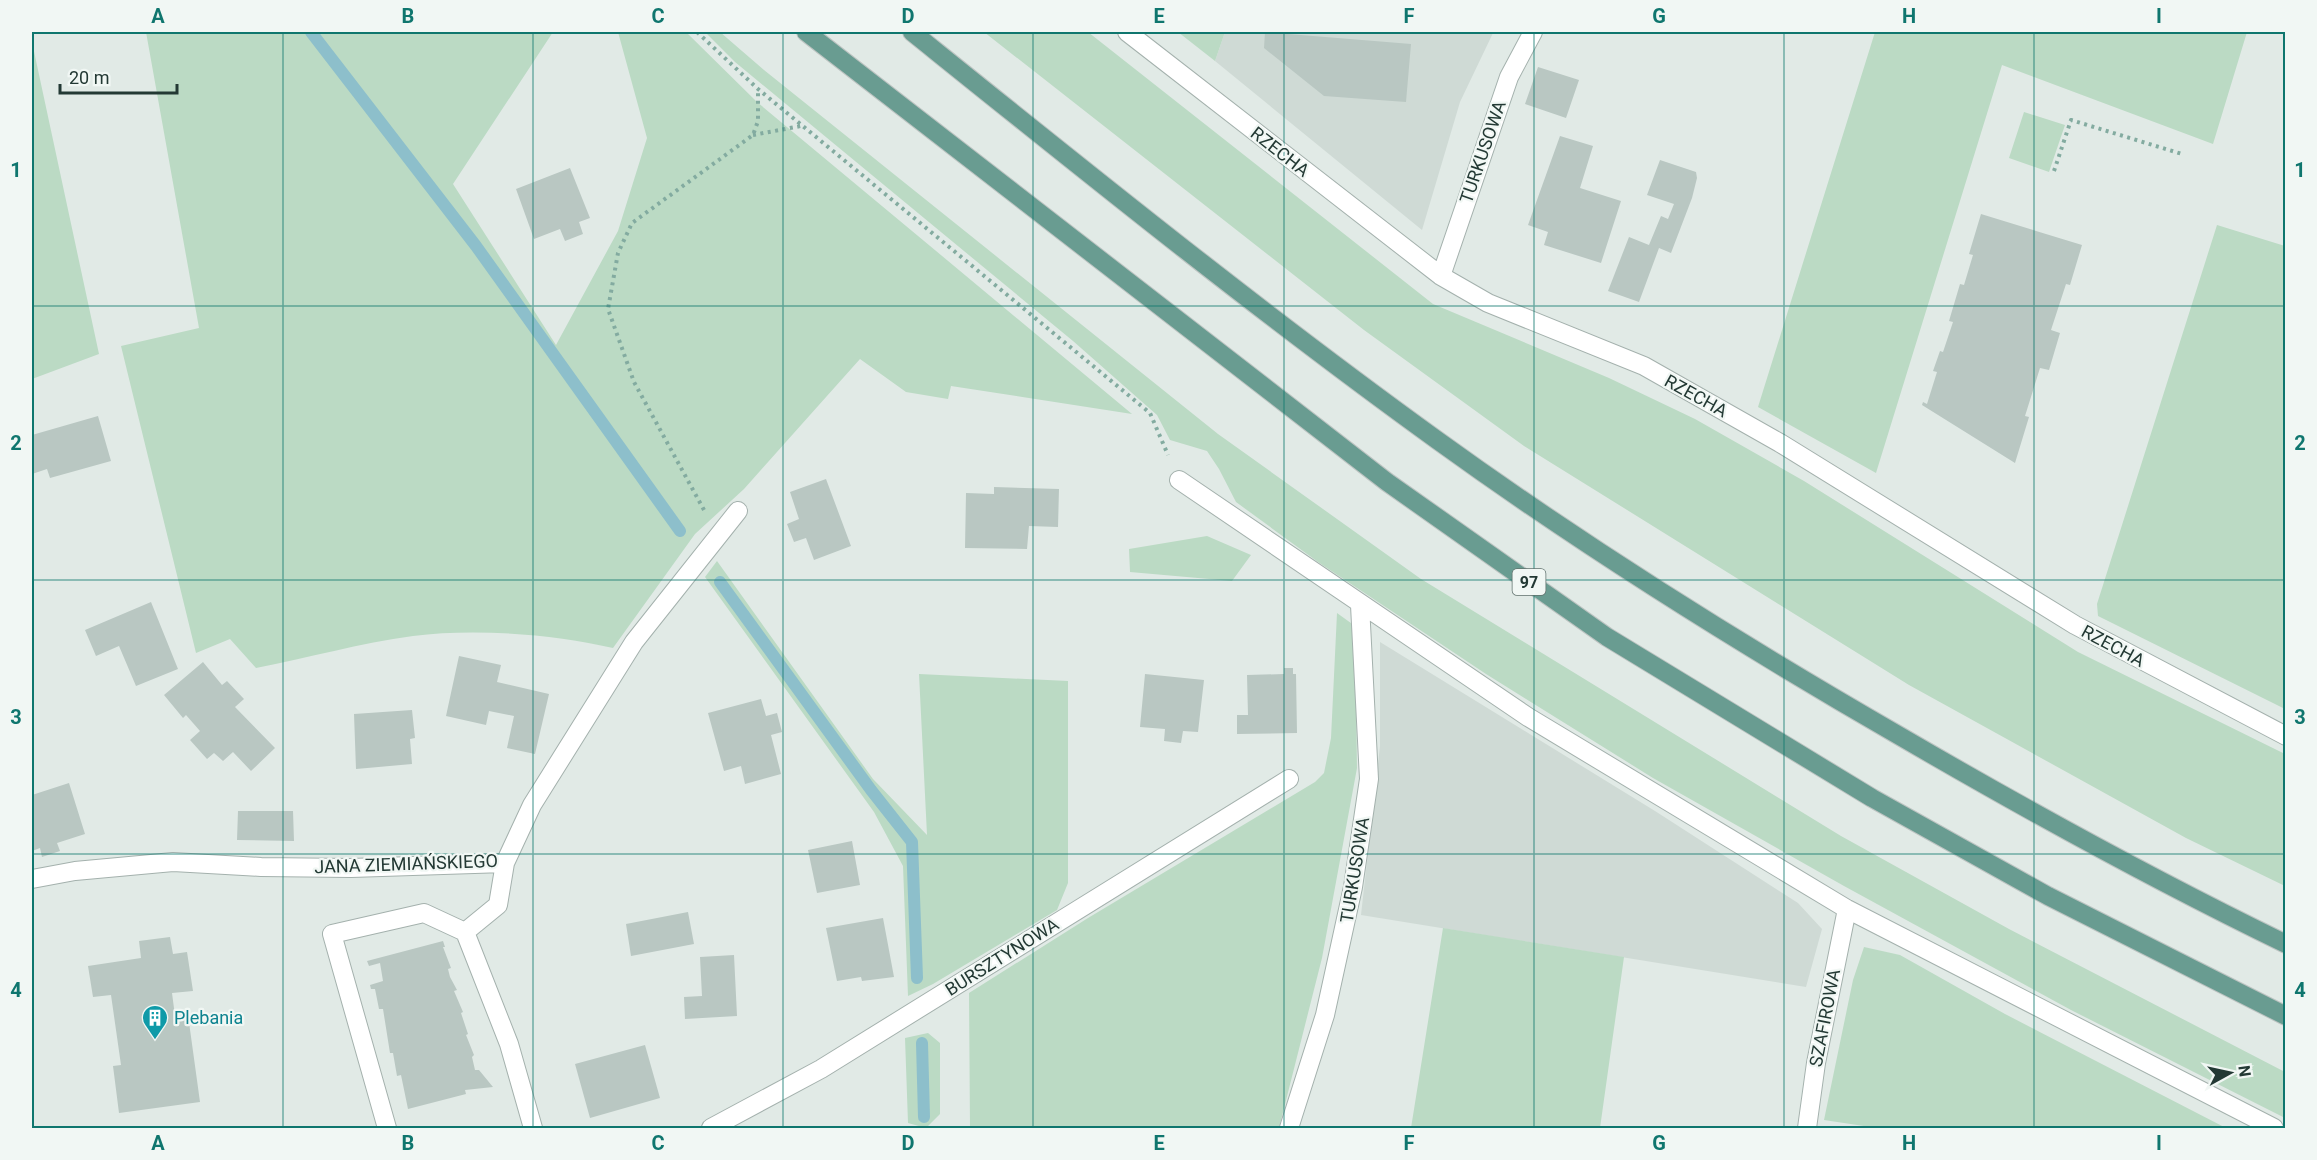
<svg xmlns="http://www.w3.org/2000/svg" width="2317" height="1160" viewBox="0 0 2317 1160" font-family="Roboto,sans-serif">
<rect width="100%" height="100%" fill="#e1eae6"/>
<path fill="#cfdad5" d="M1225,32L1493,33L1460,102L1422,230L1215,61Z
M1380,642L1655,811L1798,903L1822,929L1806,987L1361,915L1380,746Z"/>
<path fill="#bbdac4" d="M146,32H553L453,184L556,345L618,231L647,138L618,32H686L757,102L1132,414L951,386L948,399L906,392L860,359L744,489L695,534L613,648C553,634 474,628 413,636C360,643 308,658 256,668L230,639L196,653L121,346L199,328Z
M705,32H720L764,70L1218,434L1421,579L1841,836L2009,929L2285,1072V1118L2071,1010L1844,886L1653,778L1486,674L1318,562L1236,502L1219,469L1207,451L1170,440L1157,415L1073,341L735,62Z
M984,32H1088L1433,304L1609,378L1695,419L1804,481L2078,652L2285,754V886L2186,838L1909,685L1524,446L1364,330Z
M1178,32H1225L1215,61Z
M1875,32H2247L2213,144L2002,65L1876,473L1758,407Z
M32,42L99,354L32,379Z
M2024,112L2065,125L2049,172L2009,158Z
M2217,225L2285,246V709L2098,616L2097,604Z
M1207,536L1251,555L1232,581L1130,572L1129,549Z
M717,561L873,779L927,835L919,674L1068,681V883L1057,910L933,984L908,996L903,866L874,812L705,577Z
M1337,613L1355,626L1357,768L1322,958L1279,1128H970L969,993L1088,918L1315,782L1324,773L1331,738Z
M1443,928L1624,957L1600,1128H1411Z
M1864,947L1900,955L2005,1014L2226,1128H1877L1824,1120L1853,980Z
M928,1033L940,1043V1114L926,1128L908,1123L905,1038Z"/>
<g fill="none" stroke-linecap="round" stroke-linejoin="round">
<path stroke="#8dbfcb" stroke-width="12" d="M311,32L476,246L680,531
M720,582L871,790L912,842L917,978
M922,1043L924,1117"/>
</g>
<path fill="#b9c7c2" d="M1265,32L1411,44L1406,102L1324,96L1264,48Z
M1538,67L1579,80L1566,118L1525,104Z
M1560,136L1593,146L1580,188L1621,201L1601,263L1544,245L1548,232L1528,225Z
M1660,160L1696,172L1697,178L1692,198L1671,253L1659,248L1639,302L1608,291L1629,237L1649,245L1661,216L1668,219L1674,204L1647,195Z
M570,168L590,218L579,222L583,234L565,241L560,229L534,239L516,189Z
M1981,214L2082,245L2070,285L2066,284L2051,330L2060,333L2049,370L2040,368L2025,416L2029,417L2015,463L1922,405L1923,402L1927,404L1937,372L1933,371L1940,351L1943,352L1953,322L1949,321L1960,284L1964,285L1973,255L1969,254Z
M98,416L111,461L50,478L47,469L32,474V435Z
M826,479L851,546L814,560L806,538L794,542L787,524L799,519L790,492Z
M994,487L1059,489L1058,527L1029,526L1027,549L965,548L966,493L994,494Z
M151,602L178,669L136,686L119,646L96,656L85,630Z
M459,656L501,665L497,682L549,694L535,754L507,748L514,716L489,711L486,725L446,716Z
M203,662L222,685L227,681L244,699L235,707L275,748L251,771L233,752L223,761L214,753L207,759L190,740L200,731L186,715L183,718L164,695Z
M1284,668H1293V674H1296L1297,733L1237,734V715H1248L1247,675L1284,674Z
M1145,674L1204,680L1198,732L1183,731L1181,743L1164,741L1165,729L1140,727Z
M761,699L766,716L777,713L782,732L771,735L781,774L745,784L741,766L724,771L708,713Z
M412,710L415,738L410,739L412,764L356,769L354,714Z
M69,783L85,834L57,843L60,851L42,857L40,848L32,851V795Z
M238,811H293L294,841L237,840Z
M852,841L860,885L817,893L808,850Z
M688,912L694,944L631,956L626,924Z
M883,918L894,977L862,981L861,977L837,981L826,928Z
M170,937L173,954L187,952L193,991L172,993L175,1016L188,1015L200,1102L119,1113L113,1066L121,1065L111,995L93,997L88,966L141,958L139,941Z
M443,941L445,947H443L451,968L448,969L450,977L457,990L454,991L463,1012L461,1013L468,1034L466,1035L474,1055L472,1057L475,1070H479L493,1087L465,1090L466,1094L408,1109L401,1075L397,1076L393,1053H390L383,1009H379L375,989H371L370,985L383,981L380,963L369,966L367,961Z
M734,955L737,1016L685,1019L684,997L702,996L700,957Z
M645,1045L660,1098L590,1118L575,1064Z"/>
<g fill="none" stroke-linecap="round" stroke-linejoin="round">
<defs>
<path id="minor" d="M1127,32L1441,276L1488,303L1644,366L1780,443L2075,625L2286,736
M1441,276L1509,77L1533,32
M1179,480L1528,717L1847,909L2274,1128
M505,863L498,905L465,932L509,1044L533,1128
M32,879L75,871L173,862L261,867L351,868L505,863L532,805L634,642L738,511
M387,1128L332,934L424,913L465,932
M711,1128L821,1069L1289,779
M1289,1128L1325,1015L1353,887L1369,779L1360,605
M1807,1128L1816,1063L1847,909"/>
<path id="major" d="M806,32L1387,482L1607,637L1872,798L2048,896L2286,1016
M912,32C1085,171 1257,310 1437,440C1585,547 1740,644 1898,735C2025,809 2154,880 2286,944"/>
</defs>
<use href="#minor" stroke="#a4b1ad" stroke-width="20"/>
<use href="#major" stroke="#bdc4c2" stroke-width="20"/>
<path stroke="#83aba0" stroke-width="4" stroke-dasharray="3 4.5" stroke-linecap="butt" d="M697,32L758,89L1150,413L1168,455
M753,135L801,126
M2054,171L2071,120L2182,154
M704,510L634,382L608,309L618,253L632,223L753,135L758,121V89"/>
<use href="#minor" stroke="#fff" stroke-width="18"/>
<use href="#major" stroke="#699c91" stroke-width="18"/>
</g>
<path fill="none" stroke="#0f766e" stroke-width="1.5" stroke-opacity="0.55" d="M283,32V1128M533,32V1128M783,32V1128M1033,32V1128M1284,32V1128M1534,32V1128M1784,32V1128M2034,32V1128M32,306H2286M32,580H2286M32,854H2286"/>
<defs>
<symbol id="building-pin" viewBox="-11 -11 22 30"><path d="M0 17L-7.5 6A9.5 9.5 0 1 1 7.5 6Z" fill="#0f9aa8" stroke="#f1f7f4"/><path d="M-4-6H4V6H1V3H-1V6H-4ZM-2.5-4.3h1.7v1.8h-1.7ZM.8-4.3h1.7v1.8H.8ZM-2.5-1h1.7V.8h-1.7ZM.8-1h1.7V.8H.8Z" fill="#fff"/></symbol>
</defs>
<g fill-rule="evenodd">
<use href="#building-pin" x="140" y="1003" width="30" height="40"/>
</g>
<g text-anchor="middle" stroke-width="4.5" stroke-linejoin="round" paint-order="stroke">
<rect fill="#f1f7f4" stroke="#61726e" stroke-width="1.5" x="1512.5" y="569" width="33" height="26" rx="4.5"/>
<g font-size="16" font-weight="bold" fill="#233934">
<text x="1529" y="588">97</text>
</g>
<g font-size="18" fill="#233934" stroke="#f1f7f4">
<text transform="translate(1280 152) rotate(38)" y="6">RZECHA</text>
<text transform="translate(1483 152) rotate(-71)" y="6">TURKUSOWA</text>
<text transform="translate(1696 396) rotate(29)" y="6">RZECHA</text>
<text transform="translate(2113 646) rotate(28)" y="6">RZECHA</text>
<text transform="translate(406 864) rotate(-2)" y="6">JANA ZIEMIAŃSKIEGO</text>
<text transform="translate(1355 870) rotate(-81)" y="6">TURKUSOWA</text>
<text transform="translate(1002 957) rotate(-32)" y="6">BURSZTYNOWA</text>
<text transform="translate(1825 1018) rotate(-79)" y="6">SZAFIROWA</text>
</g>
<g font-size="18" fill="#0d838f" stroke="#f1f7f4" text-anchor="start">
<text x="174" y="1024">Plebania</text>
</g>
</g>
<rect width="2317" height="1160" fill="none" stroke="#f1f7f4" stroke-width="66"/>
<g transform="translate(2230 1073) rotate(82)" stroke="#f1f7f4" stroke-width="4.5" paint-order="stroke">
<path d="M0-4.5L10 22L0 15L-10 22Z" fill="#233934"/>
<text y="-9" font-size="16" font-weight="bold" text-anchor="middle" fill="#233934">N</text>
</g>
<path d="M60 84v9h117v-9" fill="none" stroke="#233934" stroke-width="3"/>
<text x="69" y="84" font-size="18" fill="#233934" stroke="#f1f7f4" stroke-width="4.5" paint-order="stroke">20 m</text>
<rect x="33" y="33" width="2251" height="1094" fill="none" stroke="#0f766e" stroke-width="2"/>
<g font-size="20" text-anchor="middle" font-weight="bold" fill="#0f766e">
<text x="158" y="23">A</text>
<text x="408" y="23">B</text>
<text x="658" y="23">C</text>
<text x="908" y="23">D</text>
<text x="1159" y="23">E</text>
<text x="1409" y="23">F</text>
<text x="1659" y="23">G</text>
<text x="1909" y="23">H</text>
<text x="2159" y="23">I</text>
<text x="16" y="177">1</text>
<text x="2300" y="177">1</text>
<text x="16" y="450">2</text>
<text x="2300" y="450">2</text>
<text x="16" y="724">3</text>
<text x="2300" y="724">3</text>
<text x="16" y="997">4</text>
<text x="2300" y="997">4</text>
<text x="158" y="1150">A</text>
<text x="408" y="1150">B</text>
<text x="658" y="1150">C</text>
<text x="908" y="1150">D</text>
<text x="1159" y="1150">E</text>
<text x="1409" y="1150">F</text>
<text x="1659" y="1150">G</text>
<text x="1909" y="1150">H</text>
<text x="2159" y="1150">I</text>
</g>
</svg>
